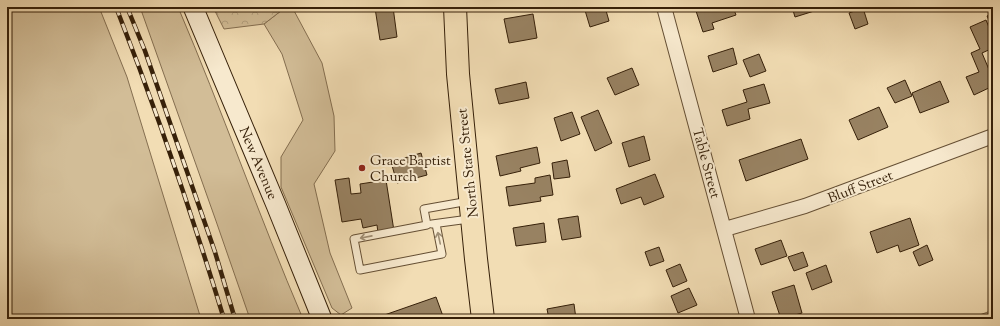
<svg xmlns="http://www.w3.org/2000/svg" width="1000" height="326" viewBox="0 0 1000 326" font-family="'Sorts Mill Goudy',serif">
<defs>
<pattern id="forest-crowns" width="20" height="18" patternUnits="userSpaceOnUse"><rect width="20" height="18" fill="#d2bd97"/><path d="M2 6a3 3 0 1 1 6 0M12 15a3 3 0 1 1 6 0" fill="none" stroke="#b5a281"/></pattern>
</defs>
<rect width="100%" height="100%" fill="#f2ddb4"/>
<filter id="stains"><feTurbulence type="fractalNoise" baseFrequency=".005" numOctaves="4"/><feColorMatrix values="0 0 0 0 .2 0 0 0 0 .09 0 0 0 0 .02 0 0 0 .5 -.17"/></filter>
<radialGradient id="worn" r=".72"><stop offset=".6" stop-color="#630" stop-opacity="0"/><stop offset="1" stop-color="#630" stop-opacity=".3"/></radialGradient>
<path fill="#d2bd97" stroke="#846e50" d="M7,7H99L127,77L201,319H7Z
M140,7H178C222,110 259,216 303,319H250L216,221Z
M286,7H292L322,63L334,116L335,151L314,184L330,253L352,308L341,315L332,308L281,187V157L303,120L282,54L264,24Z"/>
<path fill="url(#forest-crowns)" stroke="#846e50" d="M213,7H286L264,24L224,29Z
M993,310V319H969Z"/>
<path fill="#988262" stroke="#362009" d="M384,7H393L397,37L380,40L375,8Z
M584,7H605L609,21L590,27Z
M706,7H733L736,15L712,23L714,29L703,32L696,11Z
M792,7H827L795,17Z
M863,8L868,24L855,29L849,13Z
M993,13V29L987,16Z
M533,14L537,38L509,43L504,19Z
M986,20L993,37V48L982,53L993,79V86L974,95L966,77L979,72L971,53L980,49L970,27Z
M733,48L737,64L713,72L708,56Z
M759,54L766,71L750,77L743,60Z
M632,68L639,85L615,95L607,78Z
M905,80L912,96L895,103L887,88Z
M940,81L949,102L920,113L912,93Z
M526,82L529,98L499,104L495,89Z
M764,84L770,103L748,109L750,119L727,126L722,110L747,102L743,90Z
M879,107L888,127L858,140L849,120Z
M598,110L612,143L595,151L581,117Z
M572,112L580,134L561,141L554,118Z
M644,136L650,160L629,167L622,143Z
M801,139L808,159L746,181L739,160Z
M537,147L540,163L520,168L521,171L500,176L496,156Z
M421,153L427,175L397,183L391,162Z
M567,160L570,177L554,179L552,163Z
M655,174L664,197L644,205L641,197L621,204L616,189Z
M550,175L553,195L540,197L541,201L509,206L506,187L535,183V178Z
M349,178L351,194L361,193L360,184L386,180L394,231L378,233L377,225L363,228L361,219L342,222L335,180Z
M578,216L581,237L562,240L558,219Z
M910,218L919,245L900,252L898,245L877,253L870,232Z
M544,223L546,242L516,246L513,228Z
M781,240L787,256L761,265L755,249Z
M927,245L933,260L919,266L913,252Z
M659,247L664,261L650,266L645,252Z
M803,252L808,266L794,271L788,257Z
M680,264L687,281L673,287L666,270Z
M826,265L832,282L812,290L806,273Z
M794,285L802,313L781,319L772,292Z
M689,288L697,305L678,313L671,296Z
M436,297L444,319H373Z
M574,304L576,319H549L547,309Z"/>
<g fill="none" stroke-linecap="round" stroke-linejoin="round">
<defs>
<path id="lane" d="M432,224L469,219
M436,224L442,254L360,270L354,239L427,225L424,209L469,201"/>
<path id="street" d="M664,7L748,319
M725,229L805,206L993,136"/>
<path id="secondary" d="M193,7L276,205L322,319"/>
<path id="primary" d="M455,7L458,74L476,259L483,319"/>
</defs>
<use href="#lane" stroke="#654f34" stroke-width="9"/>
<use href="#street" stroke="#654f34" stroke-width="16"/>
<use href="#secondary" stroke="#362009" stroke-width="21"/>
<use href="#primary" stroke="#362009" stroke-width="24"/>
<use href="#lane" stroke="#f7e9ce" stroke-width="7"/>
<use href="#street" stroke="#f7e9ce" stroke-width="14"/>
<use href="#secondary" stroke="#f7e9ce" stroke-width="19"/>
<use href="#primary" stroke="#f2ddb4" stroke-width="22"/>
<defs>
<path id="rail" d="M116,7C156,109 192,214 224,319
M127,7L145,51L215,252L235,319"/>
</defs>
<use href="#rail" stroke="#362009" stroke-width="4.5"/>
<use href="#rail" stroke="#f7e9ce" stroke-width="3" stroke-dasharray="9" stroke-linecap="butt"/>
</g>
<defs><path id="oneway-shaft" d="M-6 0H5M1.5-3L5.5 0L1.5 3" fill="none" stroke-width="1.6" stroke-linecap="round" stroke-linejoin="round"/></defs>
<g stroke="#a08f75">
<use href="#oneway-shaft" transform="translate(366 237) rotate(169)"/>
<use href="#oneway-shaft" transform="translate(439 238) rotate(-102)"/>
</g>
<circle fill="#8f2418" stroke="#f7e9ce" stroke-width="1.5" cx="362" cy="168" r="4"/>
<g text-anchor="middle" stroke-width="4" stroke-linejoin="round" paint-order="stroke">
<g font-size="14" fill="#362009" stroke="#f7e9ce" text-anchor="start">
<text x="370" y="165">Grace Baptist<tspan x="370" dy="16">Church</tspan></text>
</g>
<g font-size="14" fill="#362009" stroke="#f7e9ce">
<text transform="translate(259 163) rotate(67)" y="5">New Avenue</text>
<text transform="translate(467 163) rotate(-96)" y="5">North State Street</text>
<text transform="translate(707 163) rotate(75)" y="5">Table Street</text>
<text transform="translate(860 186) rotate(-21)" y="5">Bluff Street</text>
</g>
</g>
<rect width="1000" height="326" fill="none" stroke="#f2ddb4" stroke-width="24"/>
<rect x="8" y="8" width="984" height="310" fill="none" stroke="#362009" stroke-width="2"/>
<rect x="12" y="12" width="976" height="302" fill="none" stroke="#362009"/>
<rect width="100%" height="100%" filter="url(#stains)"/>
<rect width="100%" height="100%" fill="url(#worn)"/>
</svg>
